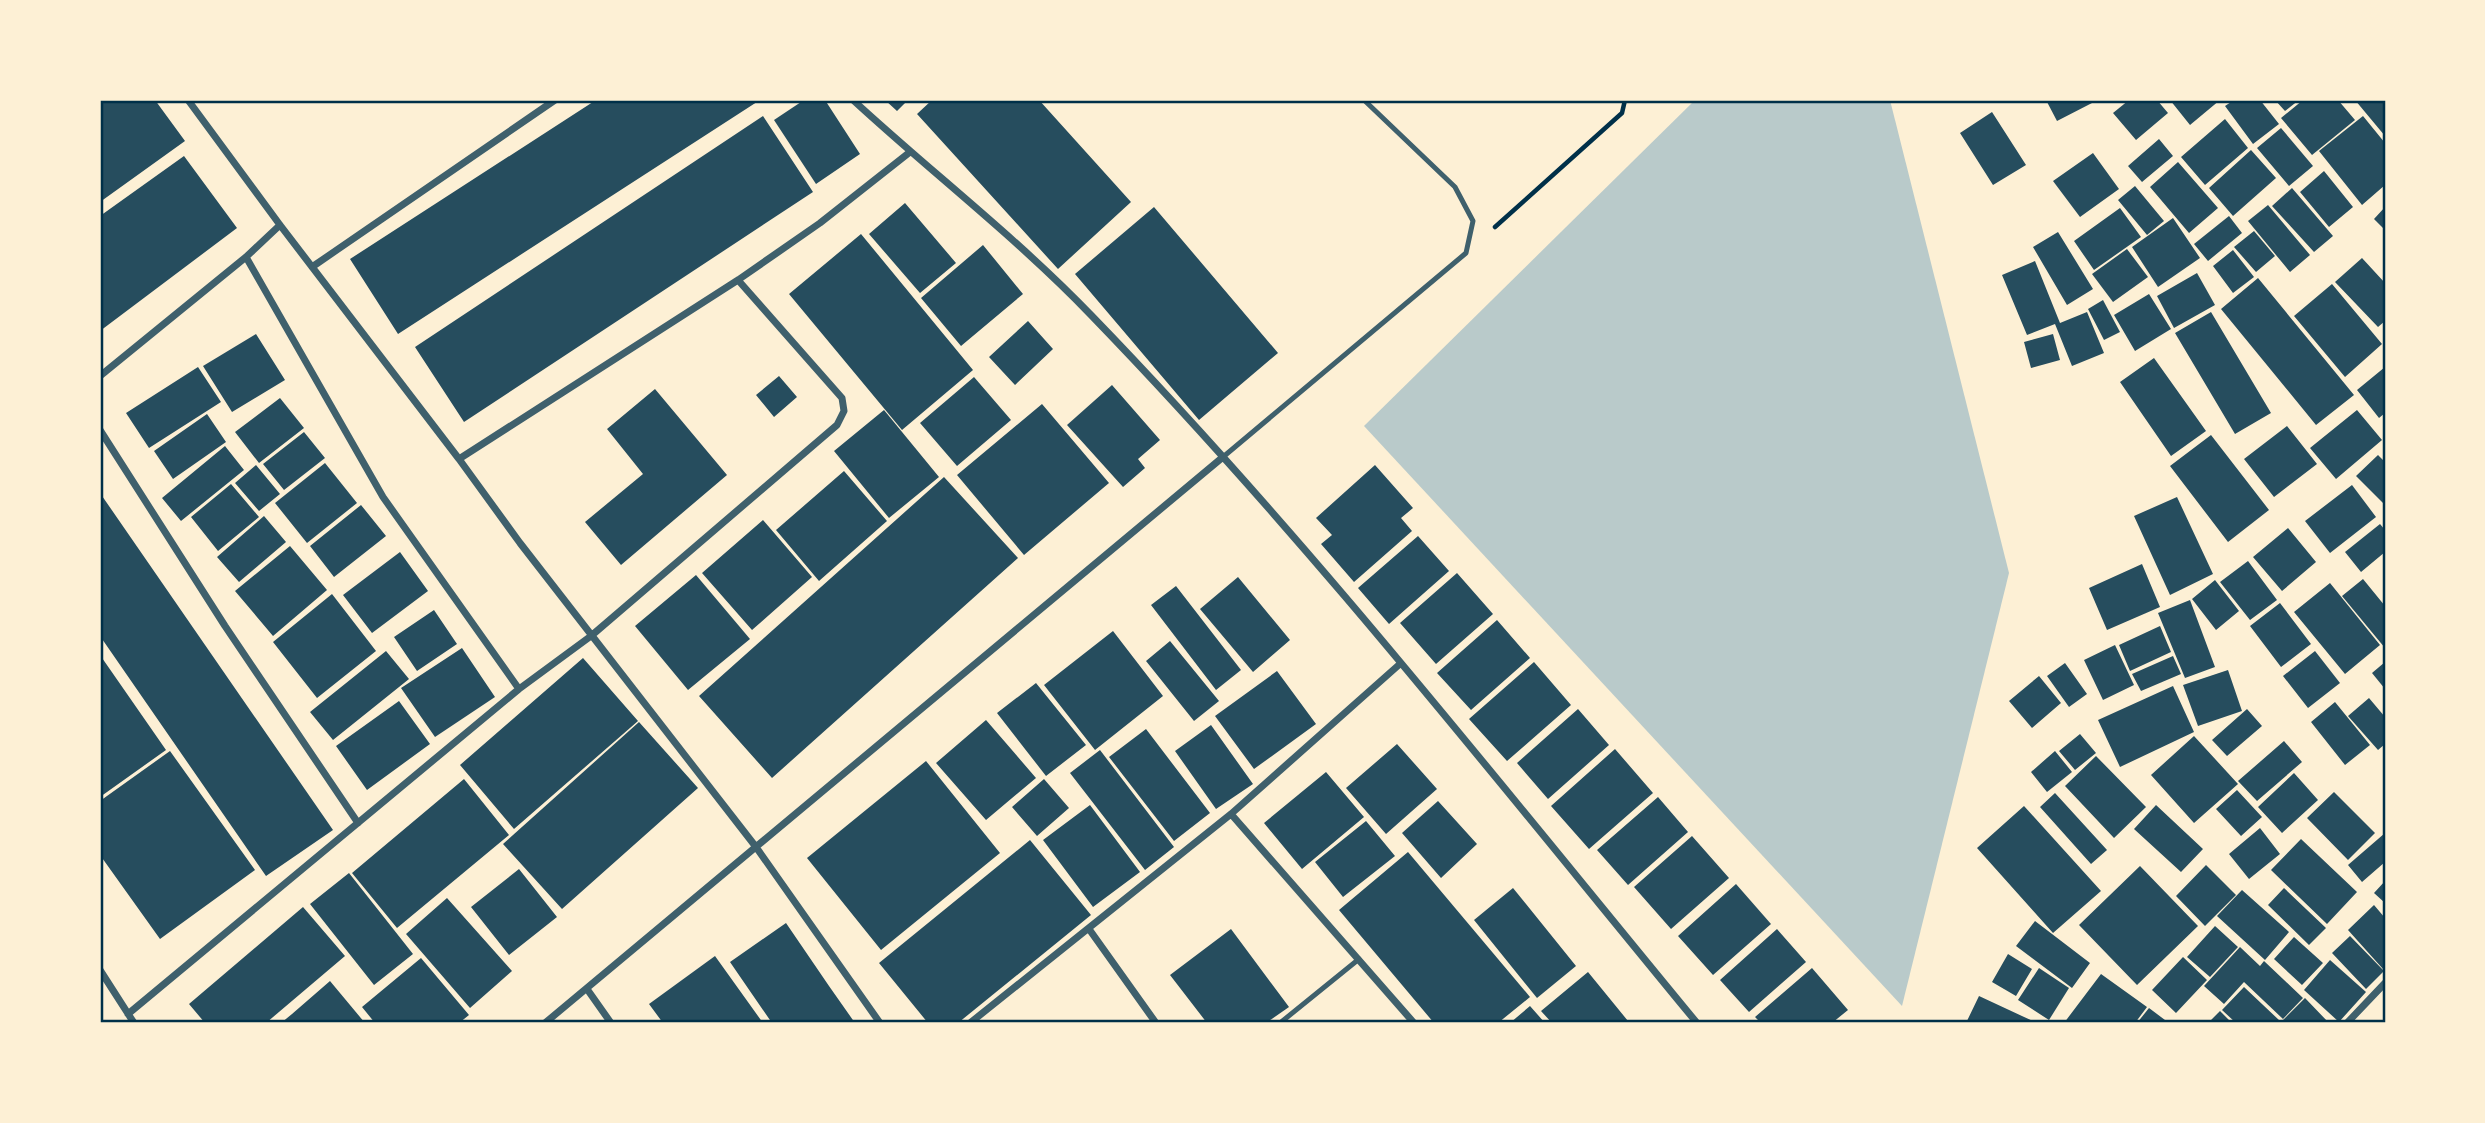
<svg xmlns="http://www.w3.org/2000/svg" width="2485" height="1123" viewBox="0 0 2485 1123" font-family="'Work Sans',sans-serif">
<rect width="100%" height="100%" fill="#fdf0d5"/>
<path fill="#b9caca" d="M1695,100H1890L2009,573L1902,1006L1364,426Z"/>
<path fill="#264d5e" d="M100,100H155L185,141L100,202Z
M596,100H760L398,334L350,259Z
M804,100H825L860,154L816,184L774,120Z
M885,100H908L897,111Z
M932,100H1039L1131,202L1058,269L917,114Z
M2046,100H2090L2092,103L2057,121Z
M2129,100H2157L2168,113L2136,140L2113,113Z
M2170,100H2220L2190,125Z
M2234,100H2260L2279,124L2253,144L2225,106Z
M2275,100H2299L2285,111Z
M2303,100H2338L2355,120L2312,155L2281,118Z
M2355,100H2385V136Z
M1992,112L2026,165L1993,185L1960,133Z
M763,116L813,192L464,422L415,347Z
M2363,116L2385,143V185L2362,205L2319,151Z
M2225,119L2248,148L2205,185L2181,157Z
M2281,128L2313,166L2289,186L2257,148Z
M2159,139L2173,156L2142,182L2128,166Z
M2251,150L2276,178L2233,216L2209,188Z
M2093,153L2119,189L2080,217L2053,181Z
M184,156L237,228L100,331V216Z
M2178,162L2218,208L2189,233L2150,187Z
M2324,171L2353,207L2329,227L2300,192Z
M2135,186L2164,221L2147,235L2118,200Z
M2292,188L2333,236L2314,252L2272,206Z
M905,203L956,263L920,293L869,234Z
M2268,205L2310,255L2290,272L2248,221Z
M1154,207L1278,353L1199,420L1075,274Z
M2385,207V230L2374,219Z
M2120,208L2141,237L2094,270L2074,241Z
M2229,216L2242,233L2208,261L2194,244Z
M2173,218L2200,258L2158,287L2132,247Z
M2254,231L2275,256L2256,272L2234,247Z
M2058,232L2093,289L2067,305L2033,247Z
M861,234L973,370L902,430L789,294Z
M983,245L1023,294L961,346L921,298Z
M2127,249L2148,277L2113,302L2092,274Z
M2233,250L2254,277L2233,293L2213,266Z
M2362,258L2385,283V321L2378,327L2335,282Z
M2035,261L2060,323L2087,312L2104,353L2072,366L2055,324L2027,335L2002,275Z
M2197,273L2215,305L2174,328L2157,296Z
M2258,278L2354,395L2316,425L2221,309Z
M2332,284L2382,344L2345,377L2294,316Z
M2149,294L2171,329L2135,351L2114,315Z
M2103,300L2120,332L2104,340L2088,309Z
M2211,312L2271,413L2235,434L2175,333Z
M1028,321L1053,349L1015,385L989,357Z
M256,334L285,380L232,412L203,366Z
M2053,334L2060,360L2031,368L2024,342Z
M2154,358L2206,431L2171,456L2120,382Z
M198,367L221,402L149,448L126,413Z
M2385,367V413L2379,418L2357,390Z
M779,376L797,397L774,417L756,395Z
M974,377L1011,420L957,466L920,423Z
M1112,385L1160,440L1138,459L1145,468L1123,487L1067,425Z
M655,389L727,475L621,565L585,522L643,474L607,429Z
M280,398L304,428L259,463L235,432Z
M1042,404L1109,483L1024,555L957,475Z
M884,410L939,477L889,518L834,451Z
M2357,410L2382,440L2336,479L2310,448Z
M207,414L226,442L173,479L154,451Z
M2287,426L2317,464L2274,497L2244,459Z
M304,432L325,458L284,490L263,464Z
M2211,435L2269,510L2228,542L2170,466Z
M225,446L244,470L181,521L162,498Z
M2378,455L2385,462V505L2356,476Z
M325,463L357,503L307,543L275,503Z
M256,465L280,494L259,511L235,483Z
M1375,465L1413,508L1401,518L1412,531L1354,582L1321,544L1332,535L1316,518Z
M844,471L887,521L819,581L776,530Z
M944,477L1018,558L772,778L699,696Z
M231,484L259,517L218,551L191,517Z
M2352,485L2376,517L2330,553L2305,521Z
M100,493L333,830L266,876L100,636Z
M2177,497L2213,574L2170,595L2134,516Z
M361,505L386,536L334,577L310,546Z
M264,516L286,542L239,582L217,557Z
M763,520L812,577L752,630L702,573Z
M2380,524L2385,530V552L2361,572L2345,552Z
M2288,528L2316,562L2282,591L2253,557Z
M1418,536L1449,571L1389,624L1358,588Z
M290,546L327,590L273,636L235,591Z
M400,552L428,591L372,633L343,595Z
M2248,561L2277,600L2250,620L2220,582Z
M2142,564L2160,607L2107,630L2089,588Z
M1457,573L1493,614L1436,664L1400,623Z
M696,575L750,639L688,690L635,626Z
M1238,577L1290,640L1253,672L1200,609Z
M2363,579L2385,606V648L2342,596Z
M2215,580L2239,611L2216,630L2192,599Z
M2330,583L2380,645L2345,674L2294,612Z
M1176,586L1241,670L1216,690L1151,605Z
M332,594L376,651L317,698L273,642Z
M2190,600L2215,667L2185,678L2158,613Z
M2280,603L2311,644L2281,667L2250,626Z
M434,610L457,644L417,671L394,637Z
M1497,620L1530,658L1471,710L1437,673Z
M2160,626L2171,652L2130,671L2119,645Z
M1113,631L1163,696L1095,750L1044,685Z
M1170,641L1219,701L1194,721L1146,661Z
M2115,645L2134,685L2103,700L2084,660Z
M462,648L495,697L435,737L401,688Z
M386,651L409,679L333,740L310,712Z
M2315,651L2340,683L2308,708L2283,676Z
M100,655L166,750L100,797Z
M2173,656L2181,674L2141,691L2132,674Z
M583,658L638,721L514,829L460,765Z
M1534,662L1571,705L1507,761L1469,719Z
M2385,662V689L2372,673Z
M2065,663L2087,694L2069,707L2047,676Z
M2228,670L2242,711L2198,726L2183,685Z
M1277,671L1316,724L1254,769L1215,716Z
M2039,676L2061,703L2032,728L2009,701Z
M1036,683L1086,745L1046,776L997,713Z
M2173,686L2194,732L2120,767L2098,720Z
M2369,698L2385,717V744L2378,750L2348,716Z
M399,701L430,744L367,790L336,746Z
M2335,702L2370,745L2345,765L2311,722Z
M1578,709L1609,745L1548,799L1517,763Z
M2247,709L2262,726L2227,756L2212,740Z
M986,720L1036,778L986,820L936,763Z
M639,722L698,788L562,909L503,844Z
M1211,725L1253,784L1216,809L1175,751Z
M1146,729L1210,813L1174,841L1109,757Z
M2080,734L2096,753L2075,770L2059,751Z
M2194,736L2238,784L2194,823L2151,775Z
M2284,741L2302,762L2257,801L2238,781Z
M1397,744L1437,789L1386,834L1346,788Z
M1615,749L1653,793L1589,849L1551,806Z
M1100,750L1174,847L1145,870L1070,773Z
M170,751L255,870L160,939L100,855V801Z
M2055,751L2072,772L2047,792L2031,772Z
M2096,756L2146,807L2114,838L2065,786Z
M926,761L1000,853L881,950L807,858Z
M1326,772L1364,817L1302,869L1264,823Z
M2294,773L2318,800L2282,833L2258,807Z
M464,779L509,835L397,928L352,873Z
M1044,779L1069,808L1037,836L1012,807Z
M2237,790L2262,817L2241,836L2216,809Z
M2334,792L2375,833L2348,860L2307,818Z
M2055,793L2107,850L2091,864L2040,807Z
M1658,797L1688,832L1628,885L1597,850Z
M1438,801L1477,844L1441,878L1402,833Z
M1090,805L1140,872L1093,907L1043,840Z
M2156,805L2203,849L2181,872L2134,829Z
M2024,806L2101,891L2053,933L1977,848Z
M1366,821L1395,856L1343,897L1315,862Z
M2260,828L2280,854L2249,879L2229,854Z
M2385,833V862L2362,882L2348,865Z
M1692,836L1729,878L1671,929L1634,887Z
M2301,839L2357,892L2327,924L2271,870Z
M1030,840L1091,915L958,1023H928L879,963Z
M1408,852L1530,997L1498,1023H1434L1339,910Z
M2206,865L2236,895L2205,926L2176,896Z
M2140,866L2198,926L2137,985L2079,925Z
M519,869L557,917L509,955L471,907Z
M349,873L413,954L374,985L310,904Z
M2385,881V903L2374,893Z
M1736,884L1771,924L1713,975L1678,936Z
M1513,888L1576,966L1537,998L1474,920Z
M2284,888L2326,928L2309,945L2268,905Z
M2242,890L2289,932L2265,960L2217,916Z
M447,898L512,971L470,1008L406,934Z
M2374,905L2385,918V967L2383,969L2348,930Z
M303,907L345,956L266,1023H205L189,1004Z
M2035,921L2090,963L2072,988L2016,946Z
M786,923L829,986L855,1023H772L730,962Z
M2215,926L2238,947L2210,977L2187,957Z
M1231,929L1289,1007L1266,1023H1207L1170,975Z
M1777,929L1806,962L1749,1012L1720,980Z
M2350,936L2384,971L2366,989L2332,953Z
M2294,937L2323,963L2302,985L2274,959Z
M2240,947L2260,966L2264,961L2303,998L2283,1019L2244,982L2224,1004L2204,986Z
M2008,954L2032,969L2016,996L1992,982Z
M715,956L763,1023H663L649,1004Z
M2183,957L2207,980L2176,1013L2152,990Z
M421,958L469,1015L459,1023H375L362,1007Z
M2330,960L2366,992L2339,1022L2304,990Z
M1812,968L1848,1010L1832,1023H1761L1755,1017Z
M2039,968L2069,988L2049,1020L2018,1000Z
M1588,972L1628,1021L1625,1023H1552L1541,1011Z
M2101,974L2147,1007L2135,1023H2064Z
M330,981L365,1023H281L292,1014Z
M2244,987L2280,1021L2278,1023H2236L2222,1010Z
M1979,996L2037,1023H1966Z
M2305,998L2329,1023H2280Z
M1530,1006L1545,1023H1510Z
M2149,1008L2169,1023H2137Z
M2220,1011L2232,1023H2208Z"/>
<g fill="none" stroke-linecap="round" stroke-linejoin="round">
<path stroke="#003049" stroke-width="4.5" d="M1495,227L1622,113L1625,100"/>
<path stroke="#3f606c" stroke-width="5" d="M1223,457L1466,253L1473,221L1455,187L1364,100
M1280,1023L1359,959"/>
<path stroke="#3f606c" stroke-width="7" d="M188,100L280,225L459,459L520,543L756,847L880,1023
M853,100C931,172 1017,238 1091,315C1307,538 1500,784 1697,1023
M246,257L383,497L519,689
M312,267L555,100
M100,376L246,257L280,225
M100,430L225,626L358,823
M459,459L738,280L820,223L910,152
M1231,814L1414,1023
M1089,929L1156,1023
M100,970L134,1023
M587,989L611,1023
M128,1014L519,689L591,636L837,425L844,411L842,398L738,280
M545,1023L1223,457
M970,1023L1231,814L1401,663
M2347,1023L2385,983"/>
</g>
<rect width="2485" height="1123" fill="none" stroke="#fdf0d5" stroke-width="203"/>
<rect x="102" y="102" width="2282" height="919" fill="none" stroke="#003049" stroke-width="2.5"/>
</svg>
